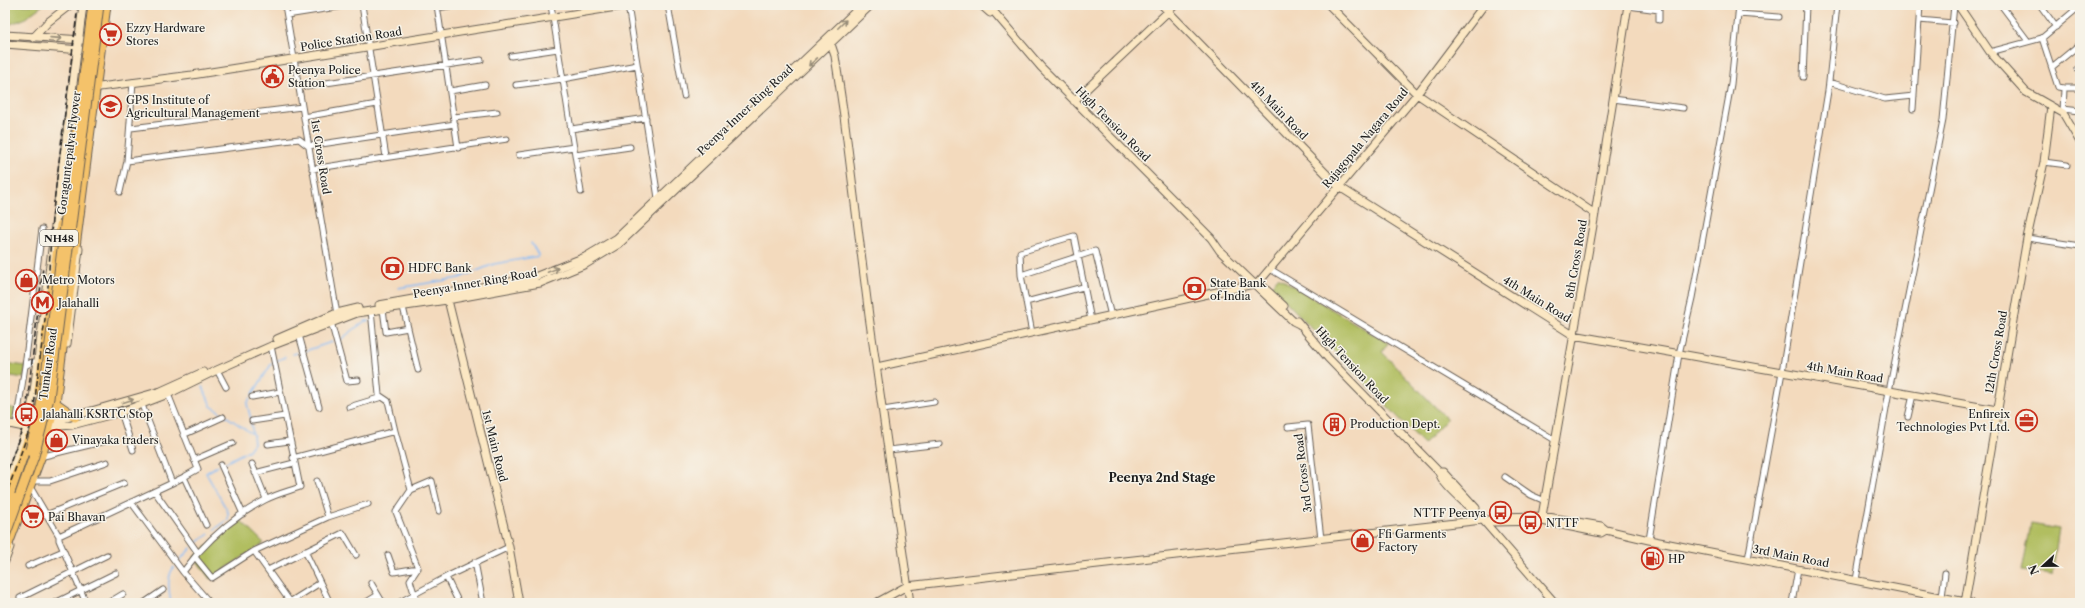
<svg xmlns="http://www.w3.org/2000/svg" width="2085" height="608" viewBox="0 0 2085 608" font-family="'Libre Caslon Text',serif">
<rect width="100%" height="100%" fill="#f7f3e8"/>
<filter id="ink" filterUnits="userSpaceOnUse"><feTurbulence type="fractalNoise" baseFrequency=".025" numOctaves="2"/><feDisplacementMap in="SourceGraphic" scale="8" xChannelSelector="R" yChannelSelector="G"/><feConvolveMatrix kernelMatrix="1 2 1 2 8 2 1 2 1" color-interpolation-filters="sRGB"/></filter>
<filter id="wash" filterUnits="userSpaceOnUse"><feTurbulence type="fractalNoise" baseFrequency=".012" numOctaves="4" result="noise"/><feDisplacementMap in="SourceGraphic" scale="16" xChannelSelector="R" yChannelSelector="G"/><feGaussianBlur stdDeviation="0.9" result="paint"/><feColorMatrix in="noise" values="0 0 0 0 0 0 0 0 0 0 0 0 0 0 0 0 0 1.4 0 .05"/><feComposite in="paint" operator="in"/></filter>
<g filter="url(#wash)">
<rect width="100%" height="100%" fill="#f3dabd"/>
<path fill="#b1be60" stroke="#666d3e" d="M9,5H43L24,19L8,25Z
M1278,277L1388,343L1382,352L1447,419L1424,444L1271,286Z
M5,363L26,366L24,378L5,375Z
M5,407L18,409L16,420L5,418Z
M240,520L264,543L210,579L194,557Z
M2031,524L2059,529L2052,575L2022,571Z"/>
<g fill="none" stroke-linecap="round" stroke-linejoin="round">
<path stroke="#87bcf6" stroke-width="1.5" d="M398,288L459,278L494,264L539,256L531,243
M340,340L365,321H369
M305,351L332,342
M293,354L297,353
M276,361L285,357
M203,387L211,406L254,435
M252,395L272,363
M250,398L247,404L251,419
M223,464L249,450L254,443L251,423
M215,529L228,520V512L206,473L219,465
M194,545L209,534
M180,560L191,548
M171,603C169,591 166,577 174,567"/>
</g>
</g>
<g filter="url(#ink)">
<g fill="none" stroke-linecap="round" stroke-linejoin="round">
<defs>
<path id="street" d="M285,5L338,320
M362,5L386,157
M437,5L458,148
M551,5L581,192
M628,5L658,198
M668,5L684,96
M2001,5L2028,41
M2040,5L2056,27
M1628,6L1659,10V20
M437,8L455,5
M1738,14L1779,17
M287,15L350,5
M1919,20L1953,23
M2042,38L2058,87L2064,88L2063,113
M1990,52L2042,38L2080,6
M511,56L558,49
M2052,67L2080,44
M2077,69L2080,68
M1803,77L1806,5
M133,82L127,161L299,139L308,146L455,124
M1829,82L1885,99L1914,96
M516,85L563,79L637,65
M299,87L481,60
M2064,88H2080
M450,91L485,85
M1613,99L1683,108
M1913,109L1920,5
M2063,109L2080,111
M304,117L377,104
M454,117L497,112
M131,128L302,107
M571,129L646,118
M519,155L574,147
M575,155L630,147
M2044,162L2067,165
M312,169L507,139
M2079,181L2080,179
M120,192L127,161
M2027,238L2080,246
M1270,269L1555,440
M1021,275L1020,252L1074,236L1091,320
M1026,302L1083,287
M403,307L418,370
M383,309L386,332L408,328
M331,322L347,381L358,380
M1032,333L1021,275L1095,251L1111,316
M299,335L319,407
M25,366L42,229
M217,370L226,387
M168,394L198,469L184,477L206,525
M252,397L280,392
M349,407L382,397
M883,410L934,402
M121,412L133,450
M1908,417L1913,395
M252,421L285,416
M16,425L25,366L32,362H37
M1288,427L1308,425L1321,539
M395,431L411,490
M183,435L223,417
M268,444L289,441
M889,450L940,444
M44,456L106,441
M293,458L395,431L388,401L379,395L371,310
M194,460L233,443
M252,464L266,499
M221,465L243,514
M255,473L294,463
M1505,477L1531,495L1545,501
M36,481H50L107,462
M317,481L328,517
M172,483L184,477
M32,490L59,536V540L86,603
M155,492L198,553L183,572
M131,502L183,572L210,603
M46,515L124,483
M59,536L172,483L142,405
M1649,540L1679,354L1692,298L1731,84L1739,5
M305,551L330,603
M198,553C217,532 240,513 265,500C276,494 289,491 300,487L271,346
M388,555L394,572L418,568
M195,557L212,578L254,551
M1748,559L1782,372L1828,91L1837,5
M475,562L483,603
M28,566L63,551
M268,570L343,533L356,555
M446,577L459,603
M1856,580L1889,391L1943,120L1954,5
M371,583L383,603
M1942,597L1945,573
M20,598L107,555
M262,602V603
M55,603L116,573
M108,603L123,594
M144,603L163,590
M288,603L320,583
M291,603L254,551L328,517L368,504
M365,603L378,595
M398,603L450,575L509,547
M417,603L410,580L418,568L396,512L411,490L432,481L439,511
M1792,603L1798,569"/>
<path id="secondary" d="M981,5L990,13
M988,5L1041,67L1211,238L1220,251L1293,321L1299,324
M1162,5L1338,186L1573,335L1997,410
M1329,5L1417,94L1595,214
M1958,5L1990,52L2026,92L2063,113L2080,142
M5,35L83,40
M33,38L48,22L70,5
M830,41L835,56L844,116L869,316L910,603
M5,44L81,50
M92,88L192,75L629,5
M1074,101L1175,5
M1259,283L1284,306
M447,296L509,547L519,603
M379,305L532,278L585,257L617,238L862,5
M1297,321L1328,358L1439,472C1441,483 1463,501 1472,510L1476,511
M277,339L337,313L358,308
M67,344L79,249
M877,367L1258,283L1417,94L1484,5
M5,423L24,427
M46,424L161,391L203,372
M26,429L72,425L121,412L168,394L217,370L271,346L357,313L447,300L540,283L586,264L619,244L871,5
M1439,472H1443L1476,508
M5,490L26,429L33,399L83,5
M1542,516L1595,214L1628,5
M1482,519L1555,603
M1491,520L1494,517L1542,516L1601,526L1606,530L1649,540L1971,603
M5,561L10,547
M876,603L907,586L1482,520H1491L1494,522L1542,521L1601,533L1606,530
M1965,603L2027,238L2044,162L2051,106"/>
<path id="highway" d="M39,391L61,225
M55,403L75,417
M5,507L29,438
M5,552L43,450L55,403L106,5"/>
</defs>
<use href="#street" stroke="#675e54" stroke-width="7"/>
<use href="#secondary" stroke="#675e54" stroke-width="9"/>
<use href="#highway" stroke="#675e54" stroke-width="11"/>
<use href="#street" stroke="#fff" stroke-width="5"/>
<use href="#secondary" stroke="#fbe7c3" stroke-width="7"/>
<use href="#highway" stroke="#f4c26a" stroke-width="9"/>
<path stroke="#1c1c1c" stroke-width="1.5" stroke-dasharray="6 3" stroke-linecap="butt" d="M5,478L25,421L43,267
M5,498L32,422L47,303L52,219L78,5"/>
<defs>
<path id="highway-bridge" d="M30,450L40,412L46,375L93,5
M5,517L13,498
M5,536L34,456L49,398L99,5"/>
</defs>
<use href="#highway-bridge" stroke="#675e54" stroke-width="11" stroke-linecap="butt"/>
<use href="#highway-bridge" stroke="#f4c26a" stroke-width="9"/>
</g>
<defs><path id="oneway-shaft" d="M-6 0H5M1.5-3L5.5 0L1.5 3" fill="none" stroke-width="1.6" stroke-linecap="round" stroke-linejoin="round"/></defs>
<g stroke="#978c78">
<use href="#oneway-shaft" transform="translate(842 24) rotate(-45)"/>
<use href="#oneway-shaft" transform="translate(56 38) rotate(4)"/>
<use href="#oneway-shaft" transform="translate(813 62) rotate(137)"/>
<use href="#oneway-shaft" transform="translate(553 270) rotate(-22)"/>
<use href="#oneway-shaft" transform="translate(128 401) rotate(-17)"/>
</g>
</g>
<defs>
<symbol id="supermarket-ring" viewBox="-11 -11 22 22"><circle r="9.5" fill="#f7f3e8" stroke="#c8321e" stroke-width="1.5"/><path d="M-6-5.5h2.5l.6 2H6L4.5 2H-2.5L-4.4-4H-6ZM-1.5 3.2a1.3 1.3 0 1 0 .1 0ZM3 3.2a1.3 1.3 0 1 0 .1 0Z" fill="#c8321e"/></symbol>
<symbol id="civic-ring" viewBox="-11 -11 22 22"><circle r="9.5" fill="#f7f3e8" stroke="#c8321e" stroke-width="1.5"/><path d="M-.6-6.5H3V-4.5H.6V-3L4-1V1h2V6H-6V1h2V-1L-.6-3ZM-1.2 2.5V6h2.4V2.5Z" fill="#c8321e"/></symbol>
<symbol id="university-ring" viewBox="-11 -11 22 22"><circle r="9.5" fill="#f7f3e8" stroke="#c8321e" stroke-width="1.5"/><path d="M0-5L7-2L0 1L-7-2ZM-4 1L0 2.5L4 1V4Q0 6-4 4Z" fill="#c8321e"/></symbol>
<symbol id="bank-ring" viewBox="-11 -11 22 22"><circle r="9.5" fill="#f7f3e8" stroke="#c8321e" stroke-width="1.5"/><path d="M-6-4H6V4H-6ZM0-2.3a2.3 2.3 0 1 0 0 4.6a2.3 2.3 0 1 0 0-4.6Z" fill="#c8321e"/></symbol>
<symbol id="shop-ring" viewBox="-11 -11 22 22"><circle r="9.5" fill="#f7f3e8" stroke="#c8321e" stroke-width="1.5"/><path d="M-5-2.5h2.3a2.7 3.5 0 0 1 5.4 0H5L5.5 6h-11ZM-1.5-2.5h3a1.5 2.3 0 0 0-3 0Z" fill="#c8321e"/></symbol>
<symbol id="metro-ring" viewBox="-11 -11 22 22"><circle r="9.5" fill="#f7f3e8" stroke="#c8321e" stroke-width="1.5"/><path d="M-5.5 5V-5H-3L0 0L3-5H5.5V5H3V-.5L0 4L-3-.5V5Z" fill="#c8321e"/></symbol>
<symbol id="bus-ring" viewBox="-11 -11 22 22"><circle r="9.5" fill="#f7f3e8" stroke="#c8321e" stroke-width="1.5"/><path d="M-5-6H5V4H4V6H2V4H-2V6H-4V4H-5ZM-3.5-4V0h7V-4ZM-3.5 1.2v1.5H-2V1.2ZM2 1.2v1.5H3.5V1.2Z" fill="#c8321e"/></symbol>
<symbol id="office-ring" viewBox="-11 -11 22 22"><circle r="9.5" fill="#f7f3e8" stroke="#c8321e" stroke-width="1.5"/><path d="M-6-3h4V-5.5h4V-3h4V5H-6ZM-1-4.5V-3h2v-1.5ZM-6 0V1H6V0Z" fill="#c8321e"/></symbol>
<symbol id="building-ring" viewBox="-11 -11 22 22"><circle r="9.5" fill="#f7f3e8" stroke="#c8321e" stroke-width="1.5"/><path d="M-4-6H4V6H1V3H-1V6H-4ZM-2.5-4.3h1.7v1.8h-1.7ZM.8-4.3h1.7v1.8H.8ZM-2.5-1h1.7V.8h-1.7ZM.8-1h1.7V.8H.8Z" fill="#c8321e"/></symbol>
<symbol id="fuel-ring" viewBox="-11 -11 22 22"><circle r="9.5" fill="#f7f3e8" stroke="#c8321e" stroke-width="1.5"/><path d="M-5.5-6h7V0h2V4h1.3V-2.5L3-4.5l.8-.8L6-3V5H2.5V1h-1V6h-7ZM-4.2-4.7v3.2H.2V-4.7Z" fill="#c8321e"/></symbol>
</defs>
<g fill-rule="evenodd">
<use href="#supermarket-ring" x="98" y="22" width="25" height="25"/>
<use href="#civic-ring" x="260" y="64" width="25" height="25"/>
<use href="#university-ring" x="98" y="94" width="25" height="25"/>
<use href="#bank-ring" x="380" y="256" width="25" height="25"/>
<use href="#shop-ring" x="14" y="268" width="25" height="25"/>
<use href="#bank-ring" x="1182" y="276" width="25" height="25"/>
<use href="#metro-ring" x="30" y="290" width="25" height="25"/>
<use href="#bus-ring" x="14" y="402" width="25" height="25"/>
<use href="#office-ring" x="2014" y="408" width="25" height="25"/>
<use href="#building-ring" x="1322" y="412" width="25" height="25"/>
<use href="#shop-ring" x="44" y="428" width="25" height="25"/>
<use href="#bus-ring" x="1488" y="500" width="25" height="25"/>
<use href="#supermarket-ring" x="20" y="504" width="25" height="25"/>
<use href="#bus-ring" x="1518" y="510" width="25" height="25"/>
<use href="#shop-ring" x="1350" y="528" width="25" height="25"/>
<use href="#fuel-ring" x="1640" y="546" width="25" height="25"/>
</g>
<g text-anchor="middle" stroke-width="3" stroke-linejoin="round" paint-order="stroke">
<rect fill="#f7f3e8" stroke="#5e5c59" stroke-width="1" x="40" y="230" width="38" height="16" rx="3"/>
<g font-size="10" font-weight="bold" fill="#1c1c1c">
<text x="59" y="242">NH48</text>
</g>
<g font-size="11" fill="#1c1c1c" stroke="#f7f3e8" text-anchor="start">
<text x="126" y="32">Ezzy Hardware<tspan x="126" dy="13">Stores</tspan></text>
<text x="288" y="74">Peenya Police<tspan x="288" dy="13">Station</tspan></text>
<text x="126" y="104">GPS Institute of<tspan x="126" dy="13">Agricultural Management</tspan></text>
<text x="408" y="272">HDFC Bank</text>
<text x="42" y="284">Metro Motors</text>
<text x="1210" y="287">State Bank<tspan x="1210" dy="13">of India</tspan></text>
<text x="58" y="307">Jalahalli</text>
<text x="42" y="418">Jalahalli KSRTC Stop</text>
<text x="2010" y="418" text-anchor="end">Enfireix<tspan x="2010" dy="13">Technologies Pvt Ltd.</tspan></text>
<text x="1350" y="428">Production Dept.</text>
<text x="72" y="444">Vinayaka traders</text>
<text x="1486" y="517" text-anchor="end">NTTF Peenya</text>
<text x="48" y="521">Pai Bhavan</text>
<text x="1546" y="527">NTTF</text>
<text x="1378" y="538">Ffi Garments<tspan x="1378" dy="13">Factory</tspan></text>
<text x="1668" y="563">HP</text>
</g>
<g font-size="11" fill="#1c1c1c" stroke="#f7f3e8">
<text transform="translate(351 39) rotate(-9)" y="4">Police Station Road</text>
<text transform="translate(745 110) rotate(-43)" y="4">Peenya Inner Ring Road</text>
<text transform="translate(1279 110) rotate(46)" y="4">4th Main Road</text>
<text transform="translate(1113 124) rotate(45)" y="4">High Tension Road</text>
<text transform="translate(1365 138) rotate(-50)" y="4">Rajagopala Nagara Road</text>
<text transform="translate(69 153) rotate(-83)" y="4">Goraguntepalya Flyover</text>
<text transform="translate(321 157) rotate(81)" y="4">1st Cross Road</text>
<text transform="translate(1576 259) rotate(-80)" y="4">8th Cross Road</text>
<text transform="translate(475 283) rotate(-10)" y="4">Peenya Inner Ring Road</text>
<text transform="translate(1537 299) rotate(32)" y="4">4th Main Road</text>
<text transform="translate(1996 352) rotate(-80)" y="4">12th Cross Road</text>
<text transform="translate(48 364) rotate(-82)" y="4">Tumkur Road</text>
<text transform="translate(1352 365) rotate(47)" y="4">High Tension Road</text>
<text transform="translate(1845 372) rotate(10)" y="4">4th Main Road</text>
<text transform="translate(495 446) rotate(76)" y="4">1st Main Road</text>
<text transform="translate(1303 473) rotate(-97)" y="4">3rd Cross Road</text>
<text transform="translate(1791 556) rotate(11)" y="4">3rd Main Road</text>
</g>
<g font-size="12" font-weight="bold" fill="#1c1c1c" stroke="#f7f3e8">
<text x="1162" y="482">Peenya 2nd Stage</text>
</g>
</g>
<rect width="2085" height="608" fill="none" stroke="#f7f3e8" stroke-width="20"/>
<g transform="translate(2043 566) rotate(248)" stroke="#f7f3e8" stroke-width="3" paint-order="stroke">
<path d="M0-3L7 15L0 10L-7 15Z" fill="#1c1c1c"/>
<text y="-6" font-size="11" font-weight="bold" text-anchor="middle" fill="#1c1c1c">N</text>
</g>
</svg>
